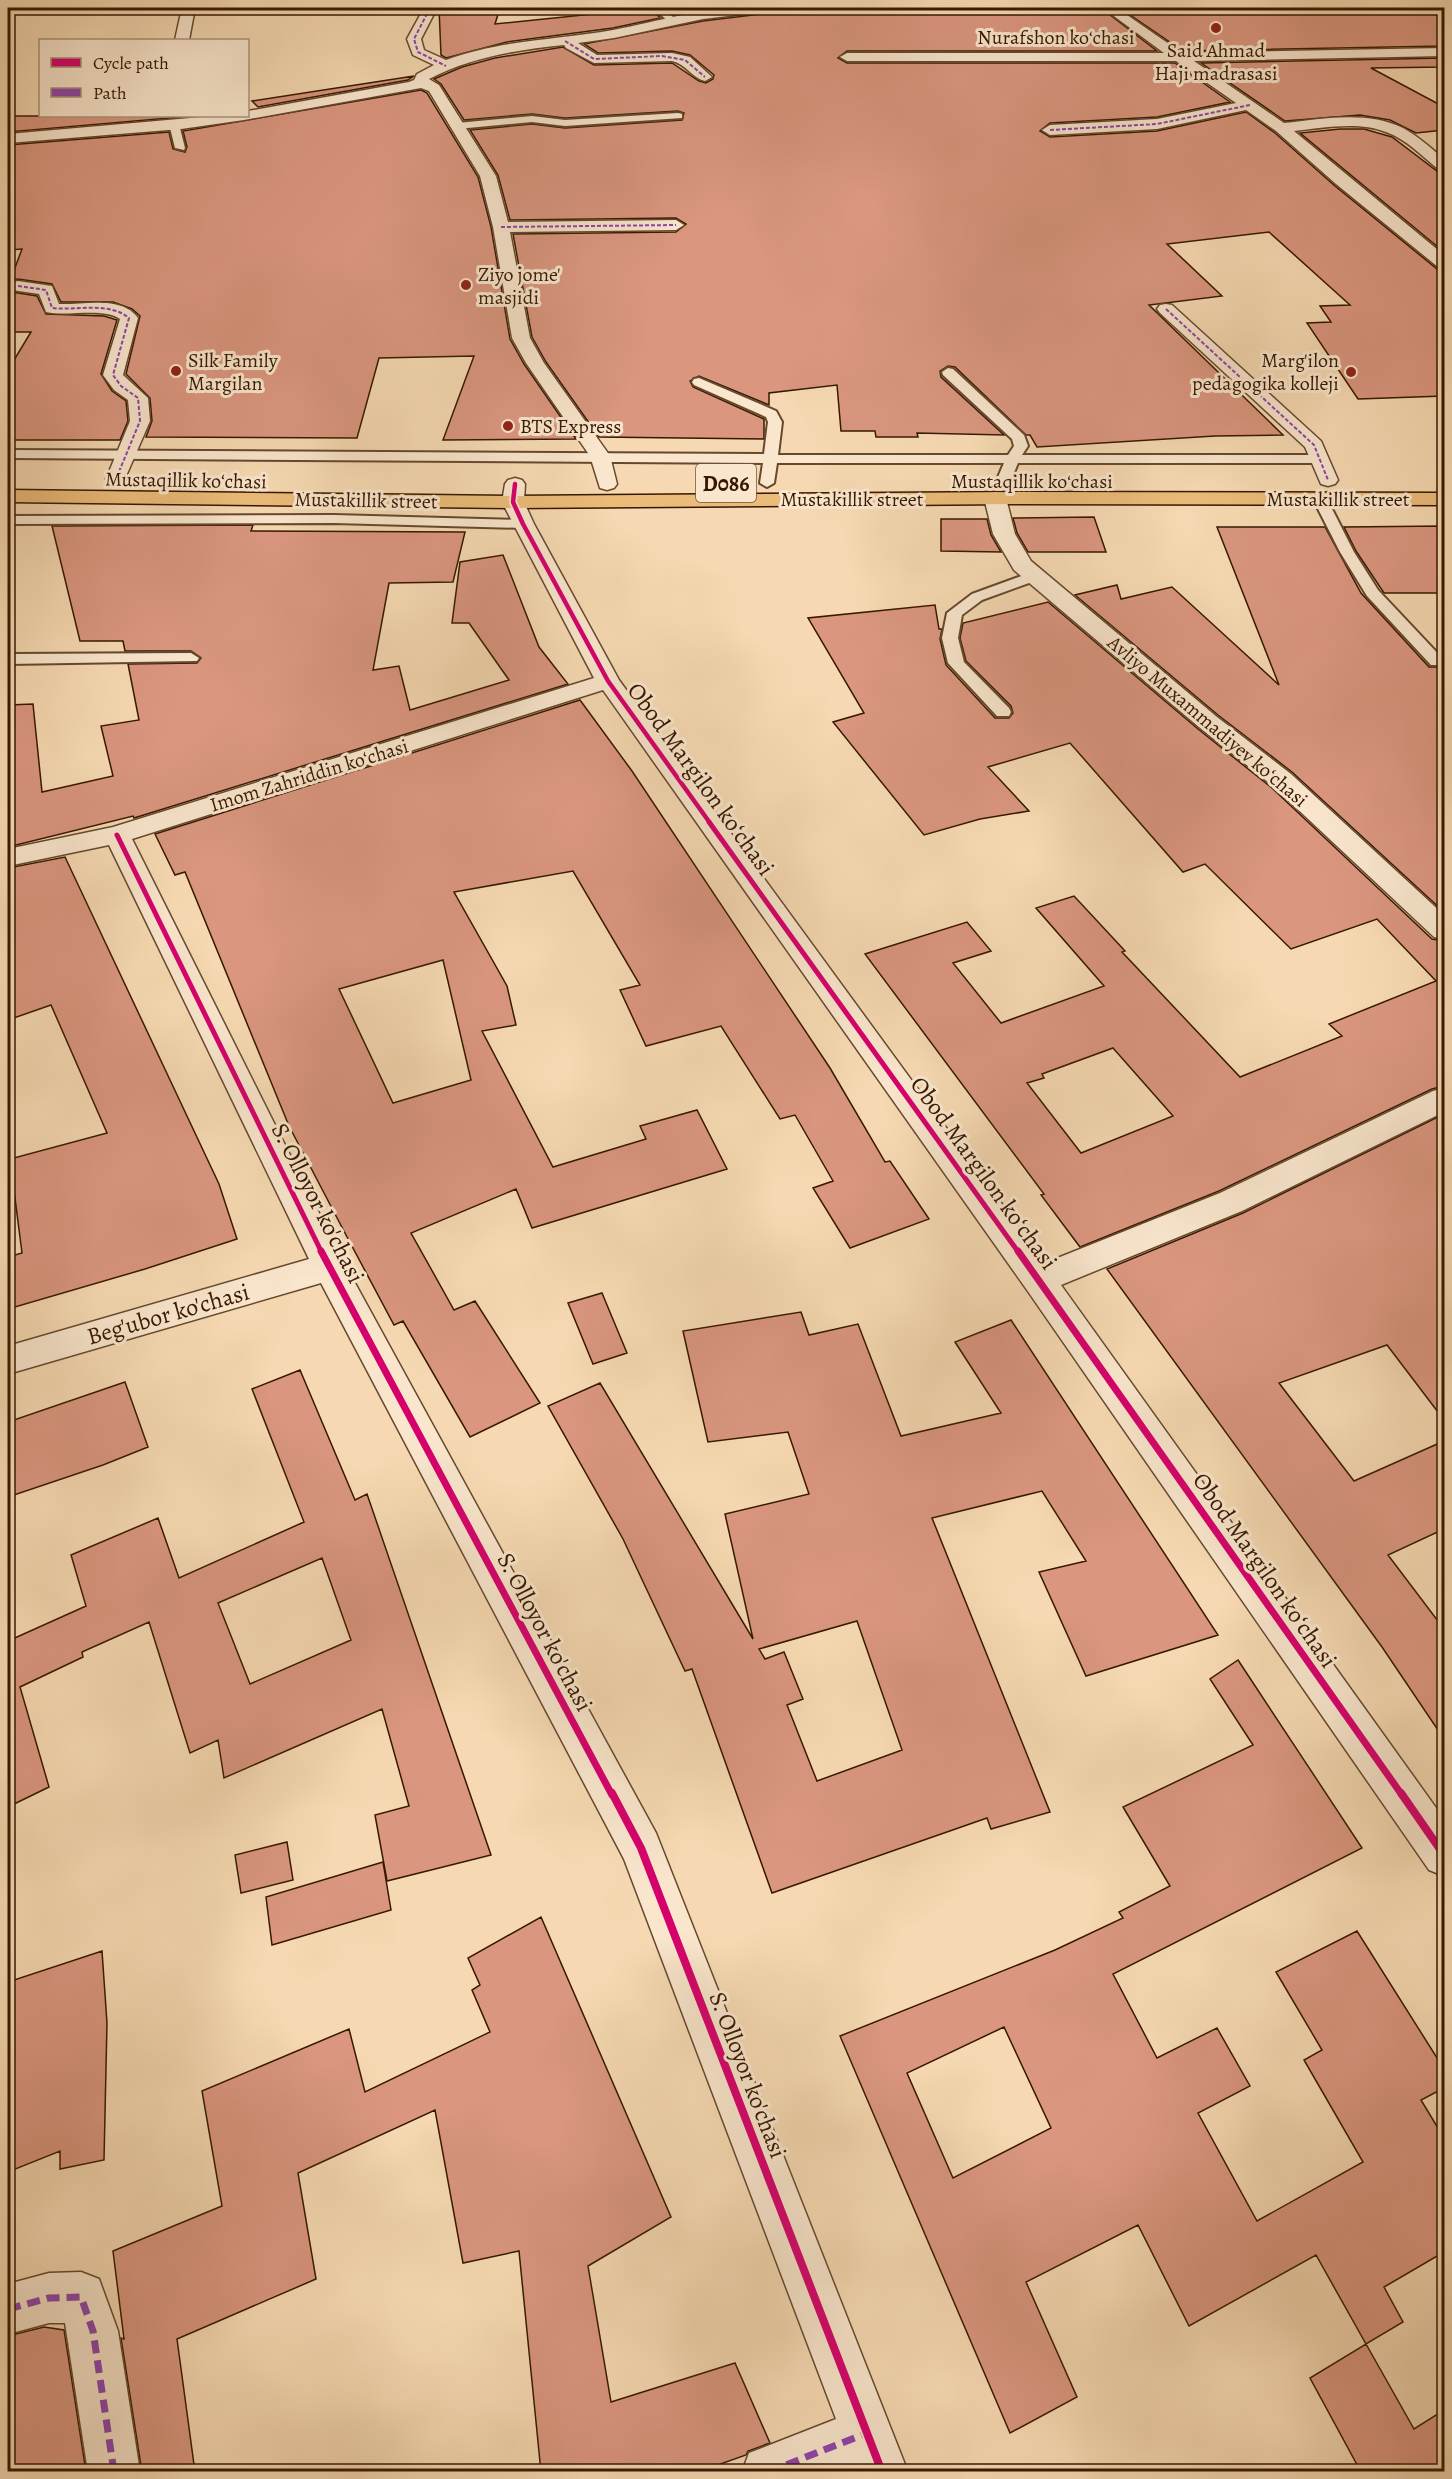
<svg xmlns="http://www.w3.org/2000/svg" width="1452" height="2479" viewBox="0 0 1452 2479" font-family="Alegreya,serif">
<rect width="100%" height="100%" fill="#f6d9b2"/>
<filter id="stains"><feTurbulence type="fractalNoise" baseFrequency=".00333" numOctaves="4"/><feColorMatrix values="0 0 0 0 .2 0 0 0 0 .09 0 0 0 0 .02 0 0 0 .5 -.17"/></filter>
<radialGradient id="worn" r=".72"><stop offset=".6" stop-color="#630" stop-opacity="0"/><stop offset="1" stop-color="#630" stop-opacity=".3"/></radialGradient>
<path fill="#da967f" stroke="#361801" stroke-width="1.5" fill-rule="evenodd" d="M439,8H500L495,24L651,8L660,18L613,28L507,42L446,58L441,55Z
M770,8H1101L1157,51H847L838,58L847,63H1175L1230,102L1157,117L1050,123L1040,131L1050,137L1157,131L1246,112L1275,133L1335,186L1437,269L1444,270V396L1358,399L1307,323L1331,322L1320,306L1350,305L1269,232L1167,244L1222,296L1149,305L1283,435L1215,436L1037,447L1030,435H1026L955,367L948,366L940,371L941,377L1004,435L917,433L918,437H876L875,431H841L837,385L769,393V405L699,376L690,381L693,387L764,419V439L599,437L546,362L532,337L513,234L676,232L686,224L676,218L510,220L498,175L470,130L532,124L565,128L682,120L684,113L678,111L565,118L532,114L464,120L441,84L434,79L462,67L495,58L563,47L594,65L672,63L699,81L706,83L713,79L714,75L690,55L672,51L598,53L584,44L703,21L761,14Z
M1120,8H1425L1436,15L1444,11V46L1183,51Z
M1444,58V67L1371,68L1444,107V130L1416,133L1390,120L1360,115L1285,121L1201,63Z
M414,76L408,80L258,107L252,101Z
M421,90L427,93L478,177L491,227L510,339L524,364L576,439L443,440L474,356L379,358L357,438L146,437L152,421L150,398L126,374L140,316L132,309L113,302H61L52,284L18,279L10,281L22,249L8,250V145L169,132L173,149L185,152L187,147L183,131Z
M8,116H193L8,132Z
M1340,129H1364L1392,137L1437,171L1444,173V252L1300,133Z
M8,288L12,292L37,296L46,314L104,316L117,320L101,374L112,391L126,401L128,421L120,440H8V370L31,332H8Z
M1094,517L1106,552H1028L1017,533L1013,518Z
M941,519H987L991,535L1001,552L941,551Z
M253,525L251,531L465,532L453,582L389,583L373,670L399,666L410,710L509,680L469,623H452L460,562L503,555L539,647L568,684L134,818L133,816L8,847V705L33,704L42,792L113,776L101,726L139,720L128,664L197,663L201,658L191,651H125L123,641H80L52,526Z
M1444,526V593H1384L1356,551L1344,527Z
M1217,527H1325L1361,593L1429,667H1439L1444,672V912L1292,772L1218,715L1075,595L1117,585L1121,599L1172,587L1279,685Z
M1048,602L1198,729L1272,788L1432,939L1444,941V1086L1432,1089L1219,1191L1080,1247L1041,1195L1044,1194L865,954L967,922L991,951L953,963L1001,1023L1104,986L1036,908L1074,896L1125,951L1122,952L1240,1077L1342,1036L1329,1024L1436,981L1377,919L1291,949L1205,864L1183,872L1070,743L988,767L1029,811L980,819L924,835L833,722L864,713L808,618L935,605L939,629H942L940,639L946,665L995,718H1009L1013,713L1011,706L966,661L960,638L963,623ZM1113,1048L1173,1116L1081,1153L1027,1083L1044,1078L1042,1074Z
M580,700L632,771L830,1068L885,1162L890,1161L929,1219L850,1248L813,1188L833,1181L795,1115L780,1119L721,1026L646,1046L620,990L640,985L573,871L454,892L507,986L516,1025L482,1031L553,1167L646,1139L640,1126L697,1110L727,1169L532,1228L516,1189L411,1233L454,1310L475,1301L540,1403L470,1437L403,1321L394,1325L346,1235L289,1126L185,872L175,875L155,834ZM443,960L471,1080L393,1103L339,989Z
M65,857L219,1184L237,1239L145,1269L8,1309V1257L22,1253L10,1159L107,1133L51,1005L8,1020V868Z
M1444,1114V1420L1387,1345L1279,1383L1354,1481L1444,1441V1529L1388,1555L1444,1629V1739L1382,1647L1107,1269L1243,1213Z
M602,1293L627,1353L593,1364L568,1303Z
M801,1312L809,1335L858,1324L901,1436L1001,1413L955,1342L1011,1320L1218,1635L1086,1676L1039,1572L1086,1561L1042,1491L932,1518L1050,1812L991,1829L987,1818L772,1893L692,1669L685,1671L623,1539L548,1406L600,1383L753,1639L725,1514L809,1494L788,1432L708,1442L683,1331ZM857,1621L902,1750L817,1781L787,1705L803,1699L784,1652L765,1659L759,1649Z
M300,1370L355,1500L367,1494L491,1855L387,1881L375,1815L409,1806L382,1709L224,1778L218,1740L190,1753L149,1622L82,1652L83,1657L20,1687L49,1787L8,1807V1641L86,1606L71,1555L158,1518L179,1578L304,1522L252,1389ZM322,1558L351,1640L250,1684L218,1603Z
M125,1382L148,1447L103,1465L8,1497V1422Z
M1238,1660L1362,1848L1113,1974L1157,2058L1217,2028L1250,2086L1198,2113L1257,2221L1363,2162L1304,2060L1322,2050L1276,1972L1357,1931L1444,2069V2088L1421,2100L1444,2138V2252L1384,2287L1403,2322L1366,2344L1316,2255L1189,2326L1138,2225L1026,2282L1077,2397L1010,2433L840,2036L1055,1950L1123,1918L1119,1912L1170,1886L1123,1807L1253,1745L1210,1679ZM1004,2027L1051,2128L953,2178L907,2073Z
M287,1842L293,1880L241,1893L235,1855Z
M383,1862L391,1910L272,1945L266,1897Z
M541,1917L671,2217L588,2266L611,2402L735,2363L770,2443L748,2451L746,2455L698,2472H541L519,2251L463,2263L435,2110L298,2173L316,2279L177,2339L195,2472H142L121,2338L124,2339L113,2251L222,2206L202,2091L349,2029L365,2092L490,2032L472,1990L480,1985L468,1958Z
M102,1951L107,2023L104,2160L60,2169V2151L8,2172V1982Z
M44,2327L64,2330L86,2472H8V2336Z
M1366,2344L1414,2429L1444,2410V2472H1361L1310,2378Z"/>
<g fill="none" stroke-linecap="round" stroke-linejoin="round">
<defs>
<path id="service" d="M653,8H662L678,21L670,23Z
M678,113L682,114V118L565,126L532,122L457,129L452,126L457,123L532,116L565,120Z
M174,121L179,124L185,148L184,150L175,148L169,124Z
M948,368L953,369L1024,435L1028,446L1022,455H1319L1326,459L1319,463H1018L1010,482L1003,486L996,482L1004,463H777L774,483L767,487L760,483L763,463L8,458V450L764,454L768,422L766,417L694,385L692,382L694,379L699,378L776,411L782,422L778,455H1008L1014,446L1012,439L943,375L942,372Z
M1320,495L1327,499L1354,552L1378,590L1443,659V665H1431L1367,596L1340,552L1313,499Z
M334,515L523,520L530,524L523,528L334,523L8,524V516Z
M1035,571L1040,573L1043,576L1040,579L982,600L962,615L958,638L964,662L1009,708L1011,712L1009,716H997L948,663L942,638L947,613L972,594Z
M191,653L199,658L197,661L8,664V654Z"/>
<path id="minor" d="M182,8H195L189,40H175Z
M424,8H437L421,39L424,50L446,60C500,40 557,40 613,30C664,21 716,2 768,8L761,12L703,19L614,38L578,43L597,55L672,53L690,57L712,77L705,81C692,78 686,64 672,61L594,63L566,48L564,45C517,50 471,57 429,79L439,85L496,176L508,222L676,220L684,225L676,230L510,232L530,338L544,363L610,456L617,484L614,488L607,490L600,488L590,456L526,363L512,338L493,227L480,176L429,91L421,88L244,120L181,129L8,143V134L213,116H248V111L409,82L414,80L417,74L434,65L413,55L407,39Z
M1103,8H1117L1182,53L1444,48V56L1194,61L1284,123C1322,119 1367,110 1403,128C1418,136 1431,148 1444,159V171L1438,169C1422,156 1406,139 1386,132C1358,121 1323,128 1294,131L1444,255V268L1438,267L1336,184L1276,131L1246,110L1157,129L1050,135L1042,130L1050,125L1157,119L1236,103L1176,61H847L840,57L847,53H1164Z
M1427,8H1443L1444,9L1437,13Z
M18,281L52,286L59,304C83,305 122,295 138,318L123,375L148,398L150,421L123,483L116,485L109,483L106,479L130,421L128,400L114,390L103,375L120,319C103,307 67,317 46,312L39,294L12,290L9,286L12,282Z
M1166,304L1172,305L1321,441L1338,480L1335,484L1328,486L1321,484L1305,447L1160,313L1157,309L1160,305Z
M515,478L522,480L525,484L524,502L534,524L619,680L1045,1263L1220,1193L1433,1091L1444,1088V1112L1242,1211L1061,1285L1444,1819V1876L1429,1870L1027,1290L603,690L132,839L343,1261L656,1833L908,2472H855L853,2465L836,2472H742L749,2453L836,2419L624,1859L321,1283L8,1374V1346L309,1259L109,845L8,866V849L113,827L594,678L502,502L505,484L508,480Z
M995,492L1002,494L1006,498L1015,534L1031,561L1217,717L1291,774L1444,915V939L1434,937L1273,786L1199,727L1014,570L993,534L984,498L988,494Z
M81,2272L99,2279L118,2331L140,2472H88L65,2323H49L8,2334V2284L49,2273Z"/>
<path id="primary" d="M8,490L513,496L1013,492L1444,493V505L1013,504L513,508L8,502Z"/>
</defs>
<use href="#service" stroke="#66482d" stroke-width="4"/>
<use href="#minor" stroke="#66482d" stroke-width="3"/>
<use href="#primary" stroke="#361801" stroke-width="3"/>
<use href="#service" fill="#f9e6cd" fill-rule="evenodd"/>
<use href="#minor" fill="#f9e6cd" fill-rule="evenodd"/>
<use href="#primary" fill="#ebbc79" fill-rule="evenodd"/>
<path stroke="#8e44ad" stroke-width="2" stroke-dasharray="4 2" stroke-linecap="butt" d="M430,8L414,39L418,52L446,66
M1434,8L1437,9
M565,41L594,59L662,56L685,60L705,77
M1050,130L1157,124L1250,105
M501,227L676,225
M18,286L46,290L52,308C77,311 108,301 129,318L113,375L121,386L138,398L140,421L116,479
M1166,309L1314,445L1328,480"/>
<path stroke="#8e44ad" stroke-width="7" stroke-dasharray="13 7" stroke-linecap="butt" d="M8,2309L49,2298L81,2297L93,2331L114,2472
M768,2472L867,2433"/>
<defs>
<path id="cycleway-far3" d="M515,484L513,502L523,524L608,681L710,823"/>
<path id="cycleway-far2" d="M709,822L1019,1253
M117,835L322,1253"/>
<path id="cycleway-far1" d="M321,1251L612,1795
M1018,1251L1402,1795"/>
<path id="cycleway" d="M612,1793L641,1848L882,2472
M1401,1793L1444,1855"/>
</defs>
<use href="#cycleway-far3" stroke="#f9e6cd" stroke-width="8"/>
<use href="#cycleway-far2" stroke="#f9e6cd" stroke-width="8"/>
<use href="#cycleway-far1" stroke="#f9e6cd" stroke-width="10"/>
<use href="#cycleway" stroke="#f9e6cd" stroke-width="12"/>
<use href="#cycleway-far3" stroke="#d6006c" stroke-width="4.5"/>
<use href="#cycleway-far2" stroke="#d6006c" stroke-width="5"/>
<use href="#cycleway-far1" stroke="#d6006c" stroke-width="7"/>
<use href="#cycleway" stroke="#d6006c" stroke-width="8"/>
</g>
<g fill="#8f2418" stroke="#f9e6cd" stroke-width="2">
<circle cx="1216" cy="28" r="6"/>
<circle cx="466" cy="285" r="6"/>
<circle cx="176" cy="371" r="6"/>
<circle cx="1351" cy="372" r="6"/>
<circle cx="508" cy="426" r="6"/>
</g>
<g text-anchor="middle" stroke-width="6" stroke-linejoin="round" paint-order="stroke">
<g font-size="20" fill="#361801" stroke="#f9e6cd">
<text x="1056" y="44">Nurafshon koʻchasi</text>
<text transform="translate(186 480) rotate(1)" y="7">Mustaqillik koʻchasi</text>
<text x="1032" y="488">Mustaqillik koʻchasi</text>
<text x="852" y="506">Mustakillik street</text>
<text x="1338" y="506">Mustakillik street</text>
<text transform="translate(366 500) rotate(1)" y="7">Mustakillik street</text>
<text transform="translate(1208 721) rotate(40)" y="7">Avliyo Muxammadiyev koʻchasi</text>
<text transform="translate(309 775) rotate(-17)" y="7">Imom Zahriddin koʻchasi</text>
</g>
<g font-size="20" fill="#361801" stroke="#f9e6cd" text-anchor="start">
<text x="1216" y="57" text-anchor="middle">Said Ahmad<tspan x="1216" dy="23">Haji madrasasi</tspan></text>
<text x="478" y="281">Ziyo jome'<tspan x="478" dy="23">masjidi</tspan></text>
<text x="188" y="367">Silk Family<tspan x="188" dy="23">Margilan</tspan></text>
<text x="1339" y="367" text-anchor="end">Marg'ilon<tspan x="1339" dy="23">pedagogika kolleji</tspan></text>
<text x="520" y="433">BTS Express</text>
</g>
<rect fill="#f9e6cd" stroke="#70563e" stroke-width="1.5" x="696" y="464" width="60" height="38" rx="4.5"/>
<g font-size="22" font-weight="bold" fill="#361801">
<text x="726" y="491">D086</text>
</g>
<g font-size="24" fill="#361801" stroke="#f9e6cd">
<text transform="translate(701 779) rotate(54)" y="8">Obod Margilon koʻchasi</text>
<text transform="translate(984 1173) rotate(54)" y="8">Obod Margilon koʻchasi</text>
<text transform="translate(318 1203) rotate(63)" y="8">S. Olloyor ko'chasi</text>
<text transform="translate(168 1314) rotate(-16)" y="8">Beg'ubor ko'chasi</text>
<text transform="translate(1265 1570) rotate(55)" y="8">Obod Margilon koʻchasi</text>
<text transform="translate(545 1632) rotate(62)" y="8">S. Olloyor ko'chasi</text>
<text transform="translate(748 2075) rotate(69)" y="8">S. Olloyor ko'chasi</text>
</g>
</g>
<rect width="1452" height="2479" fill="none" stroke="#f6d9b2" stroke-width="30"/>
<rect x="9" y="9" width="1434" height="2461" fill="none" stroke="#361801" stroke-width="3"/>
<rect x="15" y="15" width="1422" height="2449" fill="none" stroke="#361801" stroke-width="1.5"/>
<rect x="39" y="39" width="210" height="78" fill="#f9e6cd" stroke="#ab947b" stroke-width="1.5"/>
<rect x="51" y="58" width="30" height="9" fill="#d6006c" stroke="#ab947b" stroke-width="1.5"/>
<text x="93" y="69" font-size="18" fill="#361801">Cycle path</text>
<rect x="51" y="88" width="30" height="9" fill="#8e44ad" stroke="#ab947b" stroke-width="1.5"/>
<text x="93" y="99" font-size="18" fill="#361801">Path</text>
<rect width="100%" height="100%" filter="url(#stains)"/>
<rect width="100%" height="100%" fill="url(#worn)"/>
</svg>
